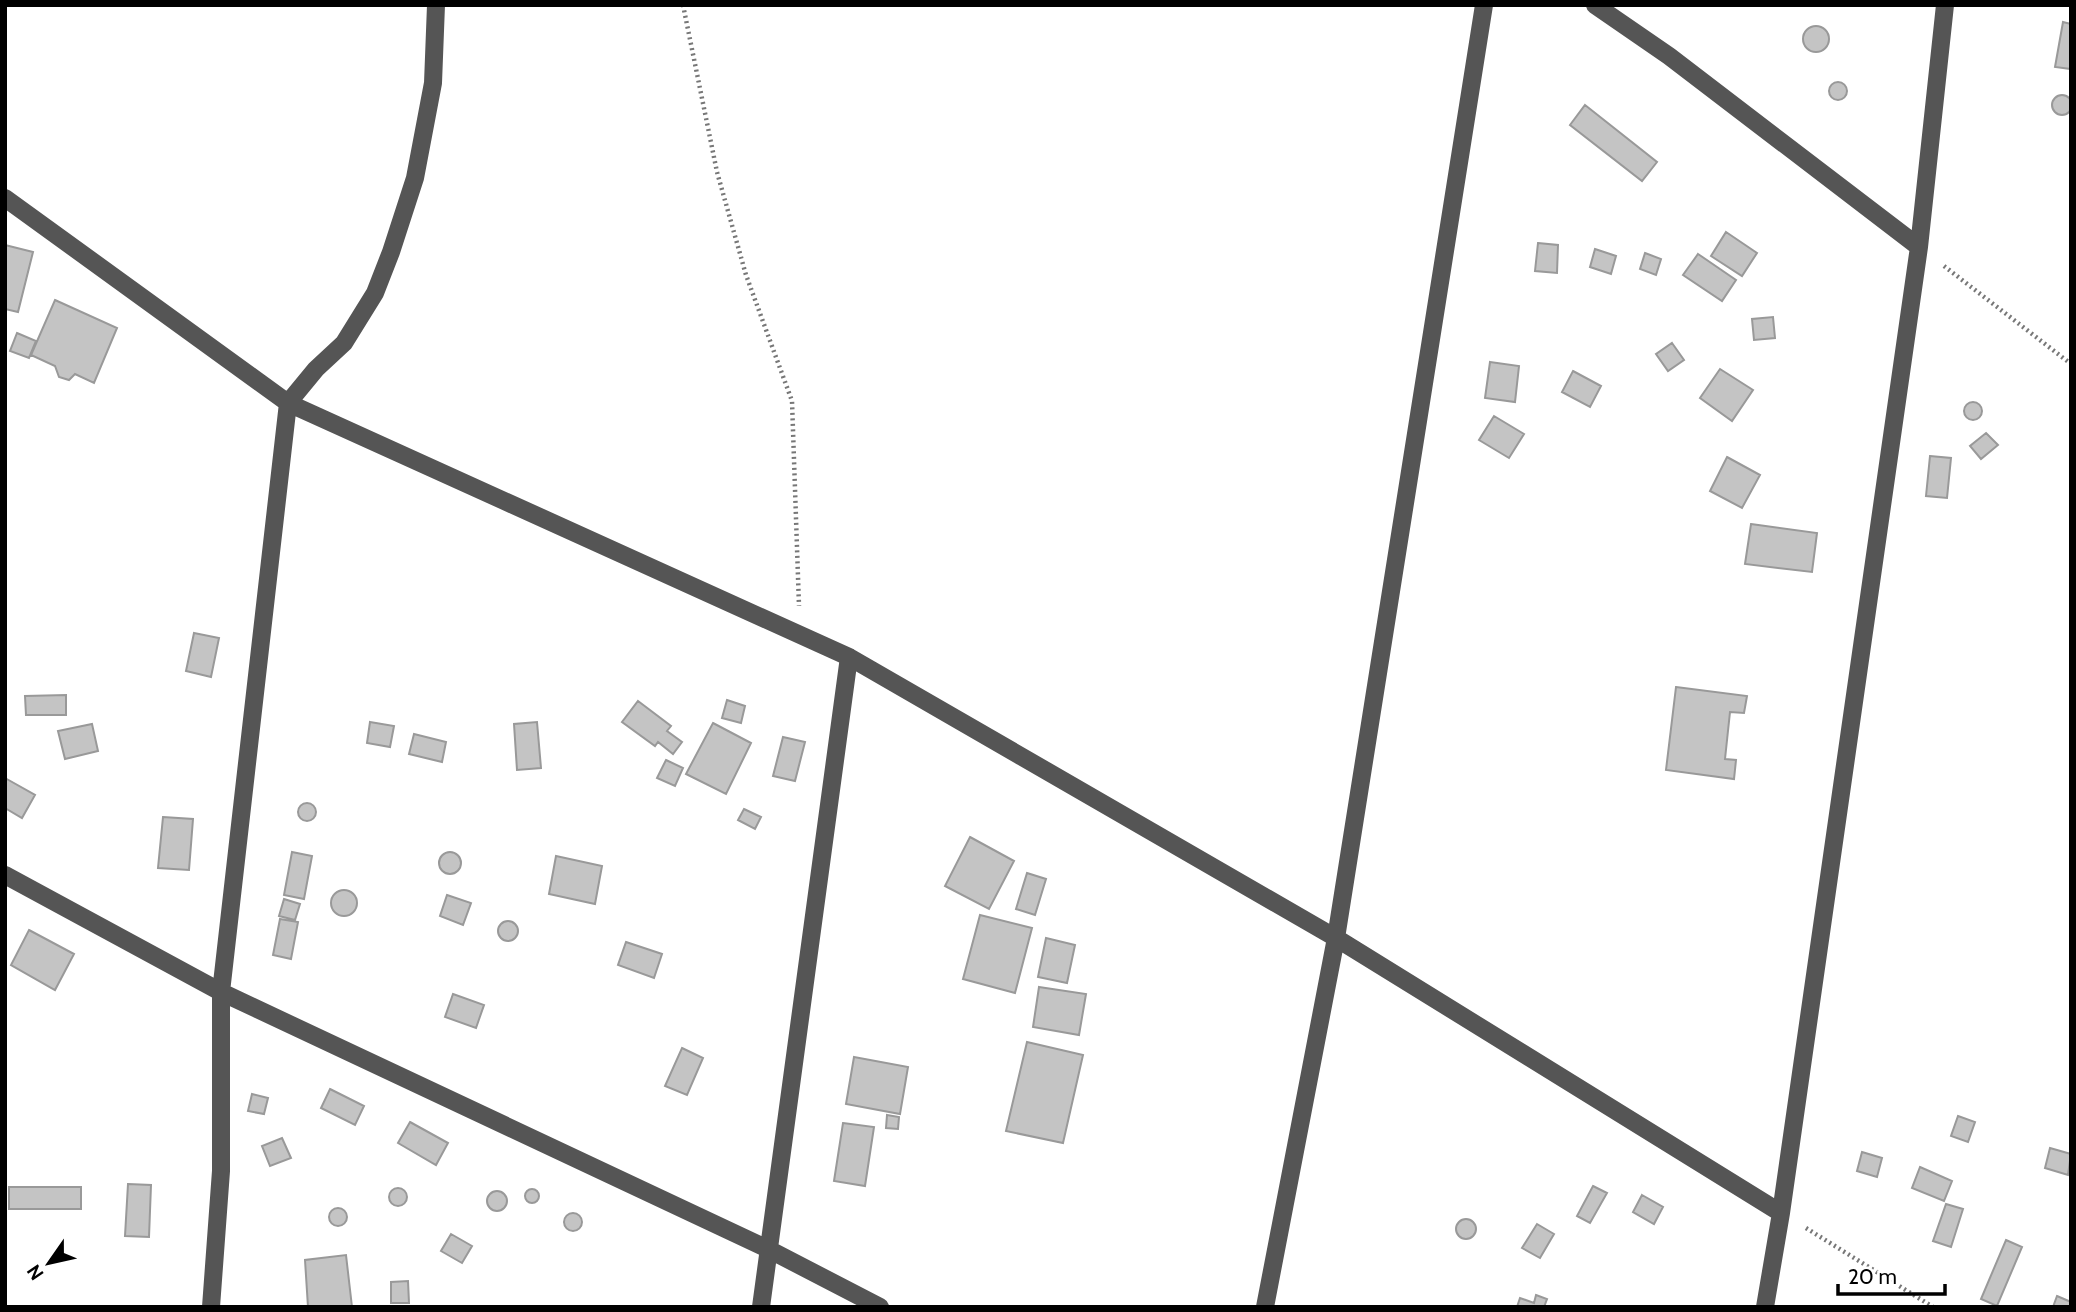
<svg xmlns="http://www.w3.org/2000/svg" width="2076" height="1312" viewBox="0 0 2076 1312" font-family="Cabin,sans-serif">
<rect width="100%" height="100%" fill="#fff"/>
<path fill="#c4c4c4" stroke="#999" stroke-width="2" d="M2063,22L2071,24V69L2055,67Z
M1803 39a13 13 0 1 1 26 0a13 13 0 1 1-26 0Z
M1829 91a9 9 0 1 1 18 0a9 9 0 1 1-18 0Z
M2052 105a10 10 0 1 1 20 0a10 10 0 1 1-20 0Z
M1585,105L1657,162L1642,181L1570,125Z
M1726,232L1757,253L1742,276L1711,256Z
M1538,243L1558,245L1557,273L1535,271Z
M5,245L33,252L18,312L5,309Z
M1595,249L1616,256L1611,274L1590,267Z
M1645,253L1661,259L1656,275L1640,269Z
M1698,254L1736,280L1722,301L1683,275Z
M55,300L117,328L94,383L75,374L69,380L59,377L55,366L31,355Z
M1773,317L1775,338L1754,340L1752,319Z
M17,333L36,341L29,358L10,351Z
M1672,343L1684,360L1668,371L1656,354Z
M1490,362L1519,366L1515,402L1485,398Z
M1720,369L1753,390L1732,421L1700,398Z
M1573,371L1601,386L1590,407L1562,392Z
M1964 411a9 9 0 1 1 18 0a9 9 0 1 1-18 0Z
M1494,416L1524,434L1509,458L1479,440Z
M1986,433L1998,445L1981,459L1970,446Z
M1930,456L1951,458L1947,498L1926,496Z
M1727,457L1760,475L1742,508L1710,491Z
M1751,524L1817,533L1812,572L1745,564Z
M194,633L219,638L211,677L186,671Z
M1676,687L1747,696L1744,713L1730,712L1725,759L1736,760L1734,779L1666,770Z
M66,695V715H26L25,696Z
M727,700L745,706L741,723L722,718Z
M638,701L671,726L667,731L682,742L673,754L658,742L655,746L622,722Z
M370,722L394,726L390,747L367,743Z
M537,722L541,768L517,770L514,724Z
M713,723L751,743L726,794L686,774Z
M92,724L98,751L65,759L58,731Z
M414,734L446,742L442,762L409,754Z
M783,737L805,742L795,781L773,776Z
M666,760L683,768L675,786L657,778Z
M5,778L35,795L22,818L5,808Z
M298 812a9 9 0 1 1 18 0a9 9 0 1 1-18 0Z
M744,809L761,817L755,829L738,820Z
M163,817L193,819L189,870L158,868Z
M970,837L1014,861L989,909L945,886Z
M292,852L312,856L304,899L284,895Z
M439 863a11 11 0 1 1 22 0a11 11 0 1 1-22 0Z
M556,856L602,866L595,904L549,894Z
M1027,873L1046,879L1035,915L1016,909Z
M331 903a13 13 0 1 1 26 0a13 13 0 1 1-26 0Z
M447,895L471,903L463,925L440,916Z
M284,899L300,904L295,920L279,916Z
M980,915L1032,928L1015,993L963,979Z
M280,919L298,922L291,959L273,955Z
M498 931a10 10 0 1 1 20 0a10 10 0 1 1-20 0Z
M29,930L74,954L55,990L11,965Z
M1046,938L1075,945L1067,983L1038,977Z
M626,942L662,954L654,978L618,965Z
M1039,987L1086,994L1079,1035L1033,1027Z
M453,994L484,1005L476,1028L445,1017Z
M1027,1042L1083,1055L1063,1143L1006,1131Z
M682,1048L703,1058L687,1095L665,1086Z
M854,1057L908,1067L900,1114L846,1104Z
M330,1089L364,1106L355,1125L321,1108Z
M252,1094L268,1098L264,1114L248,1111Z
M887,1115L899,1117L898,1129L886,1128Z
M1958,1116L1975,1122L1968,1142L1951,1136Z
M410,1122L448,1143L436,1165L398,1143Z
M843,1123L874,1127L865,1186L834,1181Z
M282,1138L291,1158L270,1166L262,1146Z
M2050,1148L2071,1154L2068,1175L2045,1168Z
M1862,1152L1882,1158L1877,1177L1857,1171Z
M1920,1167L1952,1181L1944,1201L1912,1188Z
M128,1184L151,1185L149,1237L125,1236Z
M1593,1186L1607,1193L1590,1223L1577,1216Z
M9,1187H81V1209H9Z
M389 1197a9 9 0 1 1 18 0a9 9 0 1 1-18 0Z
M525 1196a7 7 0 1 1 14 0a7 7 0 1 1-14 0Z
M487 1201a10 10 0 1 1 20 0a10 10 0 1 1-20 0Z
M1642,1195L1663,1207L1654,1224L1633,1212Z
M1946,1204L1963,1209L1951,1247L1933,1241Z
M329 1217a9 9 0 1 1 18 0a9 9 0 1 1-18 0Z
M564 1222a9 9 0 1 1 18 0a9 9 0 1 1-18 0Z
M1456 1229a10 10 0 1 1 20 0a10 10 0 1 1-20 0Z
M1537,1224L1554,1234L1540,1258L1522,1248Z
M451,1234L472,1246L462,1263L441,1251Z
M2006,1240L2022,1247L1997,1306L1981,1299Z
M346,1255L352,1307H308L305,1260Z
M408,1281L409,1303H391V1282Z
M1536,1295L1547,1299L1544,1307H1517L1520,1298L1534,1303Z
M2057,1296L2071,1302V1307H2053Z"/>
<g fill="none" stroke-linecap="round" stroke-linejoin="round">
<path stroke="#777" stroke-width="4.5" stroke-dasharray="2 3.5" stroke-linecap="butt" d="M683,5L717,172L746,275L792,401L799,606
M1944,266L2071,364
M1806,1228L1933,1307"/>
<path stroke="#555" stroke-width="18" d="M1595,5L1669,56L1919,247
M5,198L288,403L849,657L1336,938L1781,1213
M5,875L221,992L768,1249L880,1307
M211,1307L221,1171V992L288,403L316,369L344,343L375,293L391,252L415,178L433,83L436,5
M761,1307L849,657
M1265,1307L1336,938L1484,5
M1765,1307L1781,1213L1919,247L1945,5"/>
</g>
<rect width="2076" height="1312" fill="none" stroke="#000000" stroke-width="14"/>
<g transform="translate(49 1263) rotate(236)" stroke="#ffffff" stroke-width="5" paint-order="stroke">
<path d="M0-5L12 26L0 18L-12 26Z" fill="#000000"/>
<text y="-10" font-size="19" font-weight="bold" text-anchor="middle" fill="#000000">N</text>
</g>
<path d="M1838 1284v10h107v-10" fill="none" stroke="#000000" stroke-width="3.5"/>
<text x="1848" y="1284" font-size="21" fill="#000000" stroke="#ffffff" stroke-width="5" paint-order="stroke">20 m</text>
</svg>
